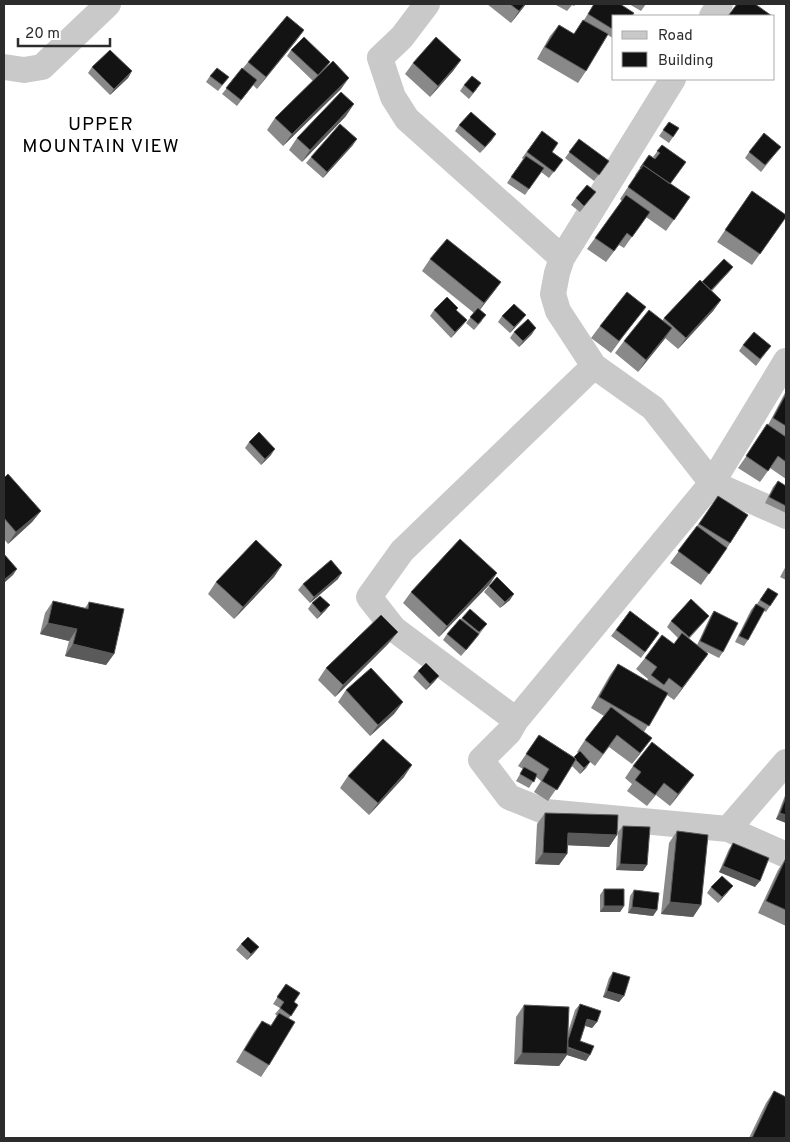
<svg xmlns="http://www.w3.org/2000/svg" width="790" height="1142" viewBox="0 0 790 1142" font-family="Overpass,sans-serif">
<rect width="100%" height="100%" fill="#fff"/>
<g fill="none" stroke-linecap="round" stroke-linejoin="round">
<path stroke="#c9c9c9" stroke-width="26" d="M427,4L402,37L380,58L393,97L407,119L562,258
M712,16L720,4
M4,67L24,70L42,67L108,4
M673,79L562,258L557,273L553,294L558,311L594,366L653,408L712,483L516,720L509,732L481,760L509,797L546,812L728,829L786,855
M786,361L712,483L786,516
M516,720L394,629L369,597L402,551L594,366
M728,829L786,762"/>
</g>
<path fill="#898989" d="M487,4H526L511,23Z
M556,4H576L574,6L572,5L567,11L556,5Z
M594,4H620L614,16V39L608,35L586,71L578,83L537,59L550,36L559,25L574,34L584,20Z
M629,4H646L641,11Z
M304,30L296,41L257,89L253,85L237,106L222,94L248,62Z
M291,50L330,62L327,67L341,89L283,146L267,130L275,118L313,81L287,56Z
M461,60L453,71L430,97L405,74L413,63Z
M92,67L132,71L128,78L110,95L88,73Z
M210,76L229,77L218,91L206,82Z
M464,85L477,89L469,99L460,91Z
M346,116L302,162L289,150L297,138Z
M669,122L679,128L669,143L659,136Z
M459,125L492,140L480,153L455,131Z
M542,131L552,152L563,160L549,178L541,172L525,195L507,183L523,159L522,158Z
M579,139L609,161L594,181L565,158Z
M353,145L323,178L306,163L311,157Z
M662,145L670,184L690,197L666,231L646,217L624,248L619,245L606,262L587,249L622,201L620,199L636,175H635L640,168L655,159H656L653,157Z
M749,152L776,153L761,172L745,158Z
M752,191L786,217L752,265L717,242Z
M576,198H591L580,212L571,205Z
M430,259L501,282L480,310L482,321L474,330L466,323L474,313L422,271Z
M733,267L728,273L712,291L721,300L713,311L678,349L665,338L638,372L615,353L624,341L662,321L664,318L702,282Z
M434,310H456L467,320L462,326L451,338L430,316Z
M526,315L521,321L510,333L498,322L502,316Z
M637,318L611,353L591,338L600,326Z
M514,332L532,334L519,347L510,338Z
M743,345L771,346L756,366L739,351Z
M786,391V479L770,468L760,482L738,468L768,425Z
M249,442L271,455L261,465L245,448Z
M4,478L41,511L32,522L8,544L4,539Z
M778,481L786,486V513L765,503L773,487Z
M718,496L748,515L727,548L701,585L670,563L697,526Z
M282,565L274,577L234,619L208,594L216,582Z
M786,566V580L780,577Z
M497,573L489,585L439,637L403,603L411,592Z
M338,579L310,603L298,590L303,584Z
M489,586L510,600L500,608L484,592Z
M768,588L778,594L766,612L764,611L748,640L744,646L735,642L751,610L756,604H757Z
M53,601L85,608L89,602L114,654L106,665L65,656L69,641L40,634L45,613Z
M312,603L330,605L325,611L317,619L308,609Z
M630,611L659,633L641,658L611,636Z
M714,611L723,652L719,658L707,652L708,654L674,700L667,695L644,732L652,738L632,764L609,747L595,766L590,762L586,768L580,774L572,766L548,801L534,792L541,781L536,777L529,788L516,781L523,769L518,766L539,735L574,757L578,753L577,752L585,740L604,716L591,708L610,675L618,664L647,681L648,679L636,669L645,658L674,644L678,638L667,627L671,621L709,616L704,622L689,639L697,645L710,617Z
M462,618L487,624L475,640L461,656L443,640L447,634Z
M389,643L335,697L318,680L326,668Z
M418,671L439,676L434,682L426,690L413,677Z
M346,690L403,702L394,714L370,736L338,702Z
M633,766L694,775L670,806L656,795L647,806L627,791L632,784L625,778Z
M348,776L404,777L369,815L340,788Z
M786,793V823L776,819Z
M545,813L617,835L609,847L568,845L567,854L559,865L535,864L537,824Z
M623,826L643,871L616,870L618,832Z
M677,831L701,905L693,917L661,914L669,843Z
M733,843L755,887L719,872L729,849Z
M786,858V926L758,913L778,870Z
M711,887L728,892L718,903L707,893Z
M604,889L624,906L620,912H600V895Z
M634,890L657,910L653,916L628,913L630,896Z
M241,944L259,947L254,953L247,960L236,950Z
M613,972L624,996L619,1002L603,997L609,978Z
M286,984L294,1002L298,1005L289,1018L269,1065L261,1077L236,1062L254,1032L262,1021L271,1025L277,1016L275,1014L280,1008L273,1004Z
M580,1004L597,1022L592,1028L585,1026L580,1041L586,1061L567,1055L559,1066L514,1064L516,1017L524,1005L568,1032L575,1010Z
M774,1091L786,1138H749L766,1103Z"/>
<path fill="#5a5a5a" d="M525,4H526L511,23L519,11Z
M304,30L296,41L257,89L266,77Z
M461,60L453,71L430,97L438,86Z
M132,71L128,78L110,95L114,89Z
M349,78L341,89L283,146L292,134Z
M354,104L346,116L302,162L310,150Z
M496,134L492,140L480,153L485,147Z
M357,139L353,145L323,178L327,172Z
M733,267L728,273L706,296L711,290Z
M501,282L493,293L476,314L484,303Z
M721,300L713,311L678,349L686,338Z
M526,315L521,321L510,333L514,327Z
M467,320L462,326L451,338L455,332Z
M536,328L532,334L519,347L523,341Z
M672,328L664,340L638,372L646,360Z
M275,449L271,455L261,465L265,459Z
M41,511L32,522L8,544L16,532Z
M282,565L274,577L234,619L243,607Z
M17,569L13,575L4,583V580Z
M342,573L338,579L310,603L314,597Z
M497,573L489,585L439,637L447,626Z
M514,594L510,600L500,608L505,602Z
M330,605L325,611L317,619L321,613Z
M48,623L77,629L69,641L40,634Z
M398,632L389,643L335,697L343,685Z
M73,644L114,654L106,665L65,656Z
M708,654L700,665L674,700L682,688Z
M439,676L434,682L426,690L430,684Z
M403,702L394,714L370,736L378,725Z
M652,738L643,750L632,764L640,753Z
M590,762L586,768L580,774L584,768Z
M412,765L404,777L369,815L378,803Z
M694,775L685,787L670,806L678,794Z
M780,813L786,815V823L776,819Z
M568,833L617,835L609,847L560,845Z
M543,853L567,854L559,865L535,864Z
M620,864L647,865L643,871L616,870Z
M723,866L760,881L755,887L719,872Z
M733,886L728,892L718,903L722,897Z
M670,902L701,905L693,917L661,914Z
M604,906H624L620,912H600Z
M632,907L657,910L653,916L628,913Z
M259,947L254,953L247,960L251,954Z
M607,991L624,996L619,1002L603,997Z
M587,1019L597,1022L592,1028L583,1025Z
M565,1047L590,1055L586,1061L567,1055L559,1066L514,1064L522,1053Z"/>
<path fill="#131313" stroke="#5a5a5a" d="M510,4H525L519,11Z
M594,4H620L634,13L632,16H614V30L588,14Z
M737,4H755L772,16H728Z
M287,16L304,30L266,77L248,62Z
M583,20L608,34L586,71L545,47L559,25L574,34Z
M304,37L330,62L318,75L291,50Z
M436,37L461,60L438,86L413,63Z
M110,50L132,71L114,89L92,67Z
M333,61L349,78L292,134L275,118Z
M217,68L229,77L222,85L210,76Z
M242,68L257,80L241,100L226,88Z
M472,76L481,83L473,93L464,85Z
M341,92L354,104L310,150L297,138Z
M471,112L496,134L485,147L459,125Z
M669,122L679,128L673,137L663,130Z
M340,124L357,139L327,172L311,157Z
M542,131L558,143L552,152L563,160L554,172L527,152Z
M764,133L781,147L765,165L749,152Z
M579,139L609,161L599,175L569,152Z
M662,145L686,162L670,184L643,165L641,169L640,168L649,155L655,159L660,153L657,151Z
M526,156L544,168L529,189L511,177Z
M643,165L690,197L674,220L628,187Z
M587,185L596,192L584,206L576,198Z
M752,191L786,215V217L760,254L725,230Z
M626,195L650,212L632,237L627,233L614,251L595,238Z
M447,239L501,282L484,303L430,259Z
M724,259L733,267L711,290L702,282Z
M700,280L721,300L686,338L664,318Z
M627,292L646,307L619,341L600,326Z
M447,297L458,308L456,310L467,320L455,332L434,310Z
M514,304L526,315L514,327L502,316Z
M478,308L486,315L478,324L470,317Z
M649,310L672,328L646,360L624,341Z
M528,319L536,328L523,341L514,332Z
M754,332L771,346L760,359L743,345Z
M786,394V426L773,418Z
M767,424L786,437V462L778,456L768,471L746,456Z
M259,432L275,449L265,459L249,442Z
M8,474L41,511L16,532L4,518V478Z
M778,481L786,486V506L769,497Z
M718,496L748,515L730,543L699,524Z
M697,526L727,548L709,574L678,551Z
M460,539L497,573L447,626L411,592Z
M256,540L282,565L243,607L216,582Z
M4,554L17,569L4,580Z
M331,560L342,573L314,597L303,584Z
M497,577L514,594L505,602L489,586Z
M768,588L778,594L770,606L760,600Z
M320,596L330,605L321,613L312,603Z
M691,599L709,616L689,637L671,621Z
M53,601L88,609L89,602L124,609L114,654L73,644L77,629L48,623Z
M756,604L765,609L748,640L739,636Z
M470,609L487,624L479,632L462,618Z
M630,611L659,633L645,652L616,630Z
M714,611L738,623L723,652L700,641Z
M381,615L398,632L343,685L326,668Z
M460,619L479,634L466,650L447,634Z
M682,633L708,654L682,688L669,678L664,685L651,675L657,667L645,658L662,635L674,644Z
M426,663L439,676L430,684L418,671Z
M618,664L668,693L649,726L599,697Z
M371,668L403,702L378,725L346,690Z
M611,707L652,738L640,753L617,735L603,754L585,740Z
M539,735L576,759L557,790L542,781L549,769L526,754Z
M383,739L412,765L378,803L348,776Z
M652,742L694,775L678,794L664,783L655,795L635,780L641,772L633,766Z
M580,751L590,762L584,768L576,760V759L574,757Z
M524,767L537,774L534,782L520,774Z
M786,797V815L780,813Z
M545,813L618,815L617,835L568,833L567,854L543,853Z
M623,826L650,827L647,865L620,864Z
M677,831L708,835L701,905L670,902Z
M733,843L769,858L760,881L723,866Z
M786,858V910L766,901Z
M722,876L733,886L722,897L711,887Z
M604,889H624V906H604Z
M634,890L659,893L657,910L632,907Z
M248,937L259,947L251,954L241,944Z
M613,972L630,977L624,996L607,991Z
M286,984L300,993L294,1002L298,1005L291,1016L280,1008L284,1002L277,997Z
M580,1004L601,1011L597,1022L587,1019L580,1041L594,1046L590,1055L568,1047V1040Z
M524,1005L569,1007L567,1054L522,1053Z
M279,1013L295,1022L269,1065L244,1050L262,1021L271,1026Z
M774,1091L786,1097V1138H752Z"/>
<g text-anchor="middle" stroke-width="5" stroke-linejoin="round" paint-order="stroke">
<g font-size="19" letter-spacing="1" fill="#000" stroke="#fff">
<text x="101" y="130">UPPER<tspan x="101" dy="22">MOUNTAIN VIEW</tspan></text>
</g>
</g>
<rect width="790" height="1142" fill="none" stroke="#2c2c2c" stroke-width="10"/>
<rect x="612" y="15" width="162" height="65" fill="#ffffff" stroke="#ababab"/>
<rect x="622" y="31" width="25" height="8" fill="#c9c9c9" stroke="#ababab"/>
<text x="658" y="40" font-size="15" fill="#2c2c2c">Road</text>
<rect x="622" y="52" width="25" height="15" fill="#131313" stroke="#ababab"/>
<text x="658" y="65" font-size="15" fill="#2c2c2c">Building</text>
<path d="M18 38v8h92v-8" fill="none" stroke="#2c2c2c" stroke-width="2.5"/>
<text x="25" y="38" font-size="15" fill="#2c2c2c" stroke="#ffffff" stroke-width="4" paint-order="stroke">20 m</text>
</svg>
